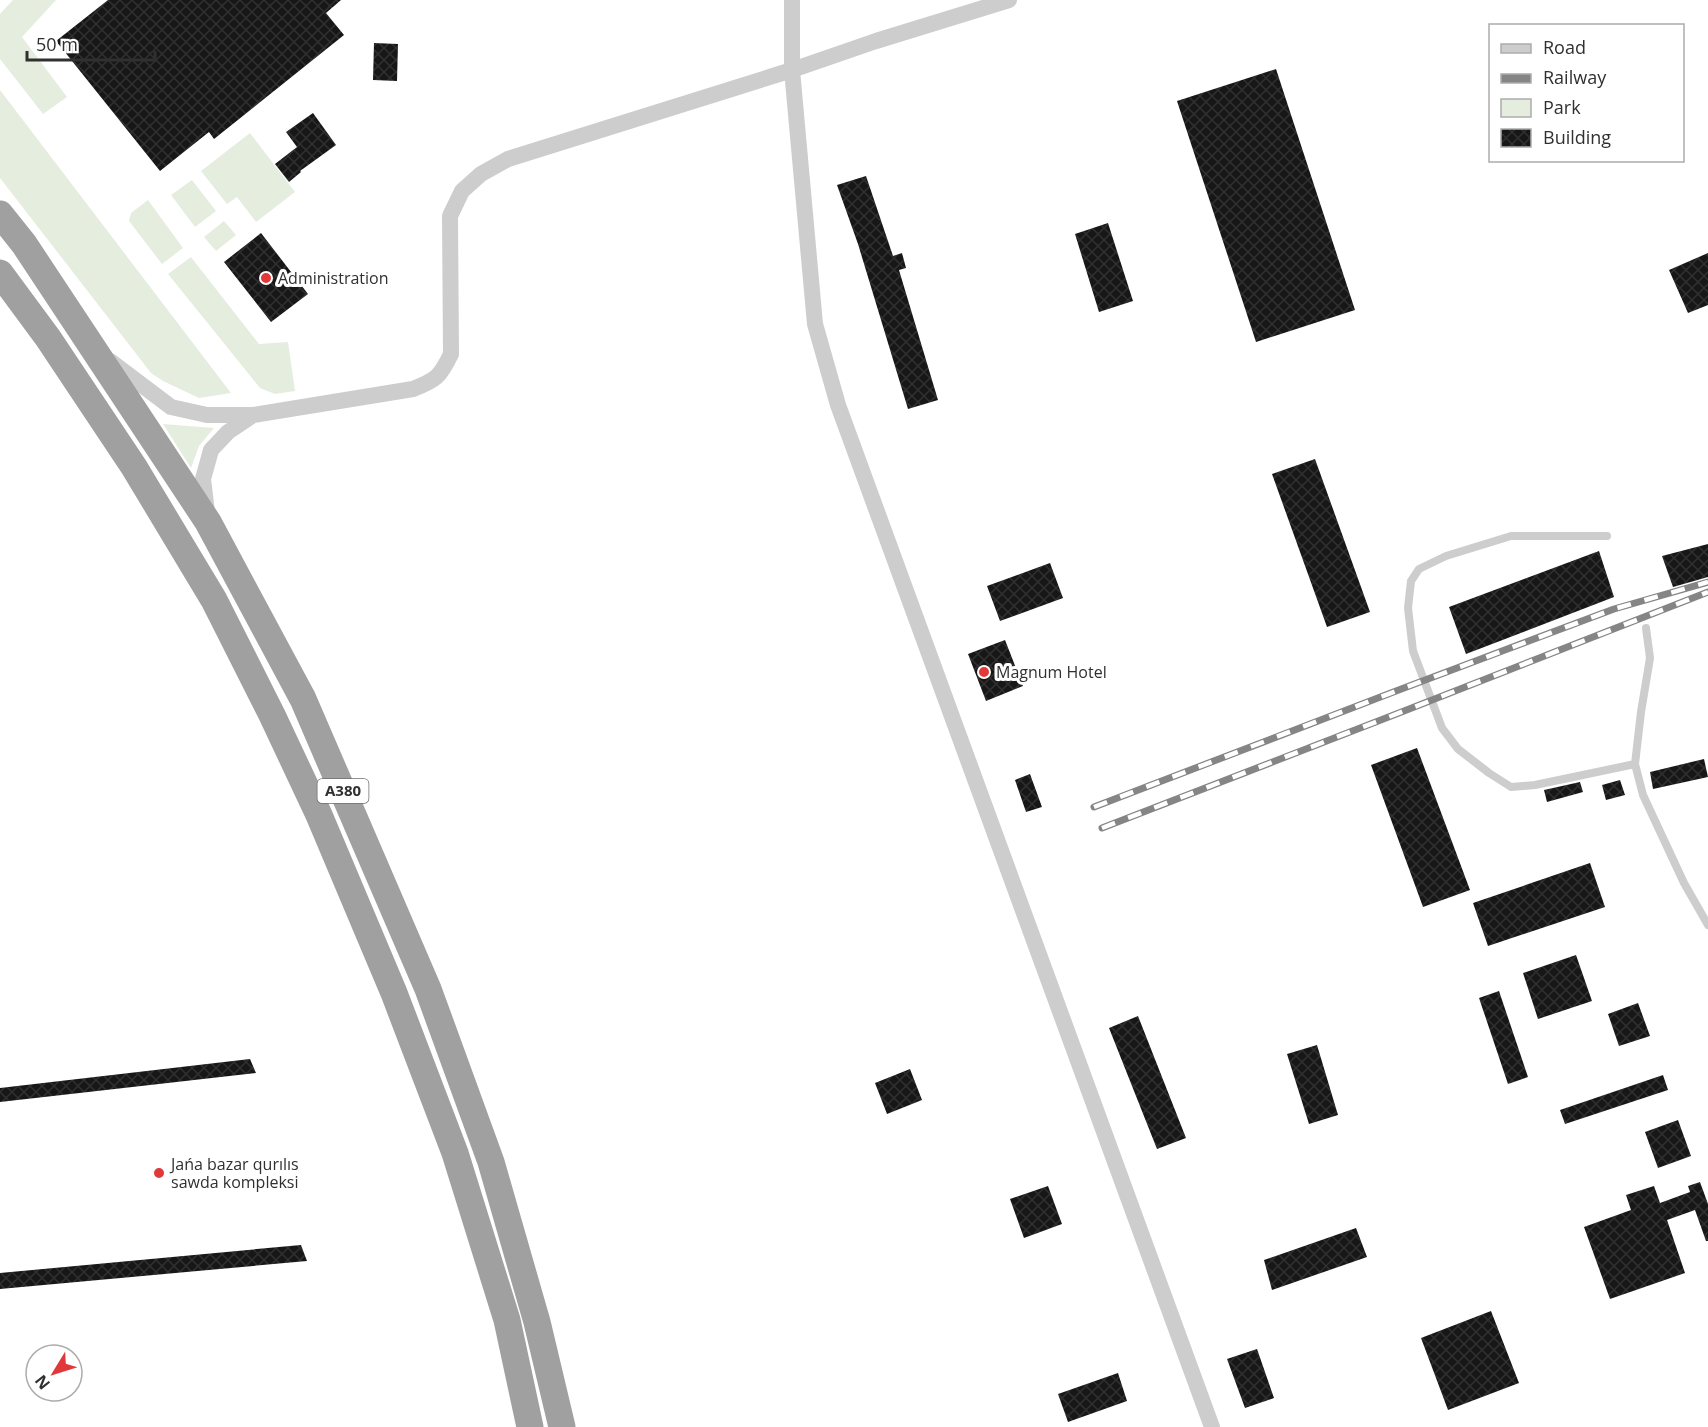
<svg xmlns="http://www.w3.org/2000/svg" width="1708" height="1427" viewBox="0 0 1708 1427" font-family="'Open Sans',sans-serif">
<defs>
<pattern id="building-cross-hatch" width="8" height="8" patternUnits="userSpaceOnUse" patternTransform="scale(1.5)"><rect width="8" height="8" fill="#171717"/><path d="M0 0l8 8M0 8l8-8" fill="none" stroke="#303030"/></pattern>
</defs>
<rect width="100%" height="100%" fill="#fff"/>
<path fill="#e5eddf" d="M13,0H56L22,37L67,97L43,114L0,59V14Z
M0,90L231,393L199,398L163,381L151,373L0,178Z
M250,133L295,192L256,222L237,197L227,204L201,171Z
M192,180L216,211L195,227L171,195Z
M148,200L183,248L162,264L129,221L131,213Z
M224,221L236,235L216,251L204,237Z
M191,257L259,344L288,342L295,391L275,394L260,388L168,274Z
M163,424L214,428L199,446L191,468Z"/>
<path fill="url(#building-cross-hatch)" d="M108,0H341L326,13L344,35L214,139L209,132L160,171L56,41Z
M374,43L398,44L397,81L373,80Z
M1276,69L1355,310L1256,342L1177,101Z
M313,113L336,145L300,171L301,172L289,182L275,164L297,147L286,132Z
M866,176L893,256L902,253L906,268L899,270L938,400L908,409L858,244L837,185Z
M1108,223L1133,301L1099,312L1075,234Z
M261,233L308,294L271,322L224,262Z
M1708,253V305L1688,313L1669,270Z
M1315,459L1370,612L1327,627L1272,474Z
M1708,544V577L1673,587L1662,556Z
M1599,551L1614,597L1466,654L1449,607Z
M1050,563L1063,598L1000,621L987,586Z
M1005,640L1023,686L986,701L968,654Z
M1417,748L1470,890L1423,907L1371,765Z
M1704,759L1708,777L1653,789L1650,772Z
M1030,774L1042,807L1026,812L1015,780Z
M1620,780L1625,795L1606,800L1602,785Z
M1580,782L1583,792L1547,802L1544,790Z
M1590,863L1605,907L1488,946L1473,903Z
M1576,955L1592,1001L1538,1019L1523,973Z
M1499,991L1528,1077L1508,1084L1479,998Z
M1638,1003L1650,1036L1619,1046L1608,1014Z
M1138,1016L1186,1138L1157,1149L1109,1028Z
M1317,1045L1338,1115L1309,1124L1287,1054Z
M250,1059L256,1073L0,1102V1088Z
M910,1069L922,1100L887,1114L875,1083Z
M1663,1075L1668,1090L1565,1124L1560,1110Z
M1678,1120L1691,1156L1658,1168L1645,1132Z
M1700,1182L1708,1204V1241H1706L1695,1210L1667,1220L1685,1273L1610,1299L1584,1227L1631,1210L1626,1195L1654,1186L1660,1203L1690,1192L1688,1186Z
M1048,1186L1062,1224L1024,1238L1010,1199Z
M1356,1228L1367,1257L1272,1290L1264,1260Z
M301,1245L307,1261L0,1289V1273Z
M1491,1311L1519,1383L1448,1410L1421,1338Z
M1257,1349L1274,1398L1245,1408L1227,1359Z
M1118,1373L1127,1401L1068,1422L1058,1394Z"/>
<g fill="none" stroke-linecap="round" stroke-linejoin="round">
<path stroke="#cdcdcd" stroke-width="8" d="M1607,536H1511L1446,556L1419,569L1411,581L1408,608L1413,651L1442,728L1458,749L1489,773L1511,787L1535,785L1635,764
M1646,628L1650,658L1641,712L1635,764L1643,795L1684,883L1708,925"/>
<path stroke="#cdcdcd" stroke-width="16" d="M792,0V70L815,324L838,405L1212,1427
M110,361L171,407L207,415H253L413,389C436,380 440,377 451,354L450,216L462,191L481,174L508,159L792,70L876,41L1009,0
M207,512L203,479L211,450L228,432L253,415"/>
<path stroke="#a0a0a0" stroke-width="27" d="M0,214L24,244L208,522L303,699L428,989L491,1162L537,1322L562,1427
M0,273L48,338L134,467L214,600L272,715L319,815L394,993L455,1153L507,1320L530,1427"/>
<defs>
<path id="rail" d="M1094,807L1396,691L1614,609L1708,582
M1102,828L1404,711L1708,592"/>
</defs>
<use href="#rail" stroke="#858585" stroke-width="7"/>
<use href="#rail" stroke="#fff" stroke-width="4.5" stroke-dasharray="14" stroke-linecap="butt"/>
</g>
<g fill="#e1383a" stroke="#fff" stroke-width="2">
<circle cx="266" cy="278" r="6"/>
<circle cx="984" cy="672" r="6"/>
<circle cx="159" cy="1173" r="6"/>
</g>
<g text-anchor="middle" stroke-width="6" stroke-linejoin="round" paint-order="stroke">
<rect fill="#fff" stroke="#6e6e6e" stroke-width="1.5" x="317.5" y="779" width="51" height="24" rx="4.5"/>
<g font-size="15" font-weight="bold" fill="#303030">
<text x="343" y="796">A380</text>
</g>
<g font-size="16" fill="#303030" stroke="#fff" text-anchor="start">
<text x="278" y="284">Administration</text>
<text x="996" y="678">Magnum Hotel</text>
<text x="171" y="1170">Jańa bazar qurılıs<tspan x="171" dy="18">sawda kompleksi</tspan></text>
</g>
</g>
<rect x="1489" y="24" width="195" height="138" fill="#ffffff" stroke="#acacac" stroke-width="1.5"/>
<rect x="1501" y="44" width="30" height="9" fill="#cdcdcd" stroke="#acacac" stroke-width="1.5"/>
<text x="1543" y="54" font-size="18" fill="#303030">Road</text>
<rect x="1501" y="74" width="30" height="9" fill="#858585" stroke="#acacac" stroke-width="1.5"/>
<text x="1543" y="84" font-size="18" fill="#303030">Railway</text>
<rect x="1501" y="99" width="30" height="18" fill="#e5eddf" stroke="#acacac" stroke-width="1.5"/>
<text x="1543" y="114" font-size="18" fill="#303030">Park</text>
<rect x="1501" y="129" width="30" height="18" fill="url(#building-cross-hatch)" stroke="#acacac" stroke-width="1.5"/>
<text x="1543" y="144" font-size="18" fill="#303030">Building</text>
<g transform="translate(54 1373) rotate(232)"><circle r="28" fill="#ffffff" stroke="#acacac" stroke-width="1.5"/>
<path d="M0-4.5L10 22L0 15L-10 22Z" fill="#e1383a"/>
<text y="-9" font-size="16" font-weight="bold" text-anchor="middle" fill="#303030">N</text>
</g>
<path d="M27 51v9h128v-9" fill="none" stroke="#303030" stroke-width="3"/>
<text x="36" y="51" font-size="18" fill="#303030" stroke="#ffffff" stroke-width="4.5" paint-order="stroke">50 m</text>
</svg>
